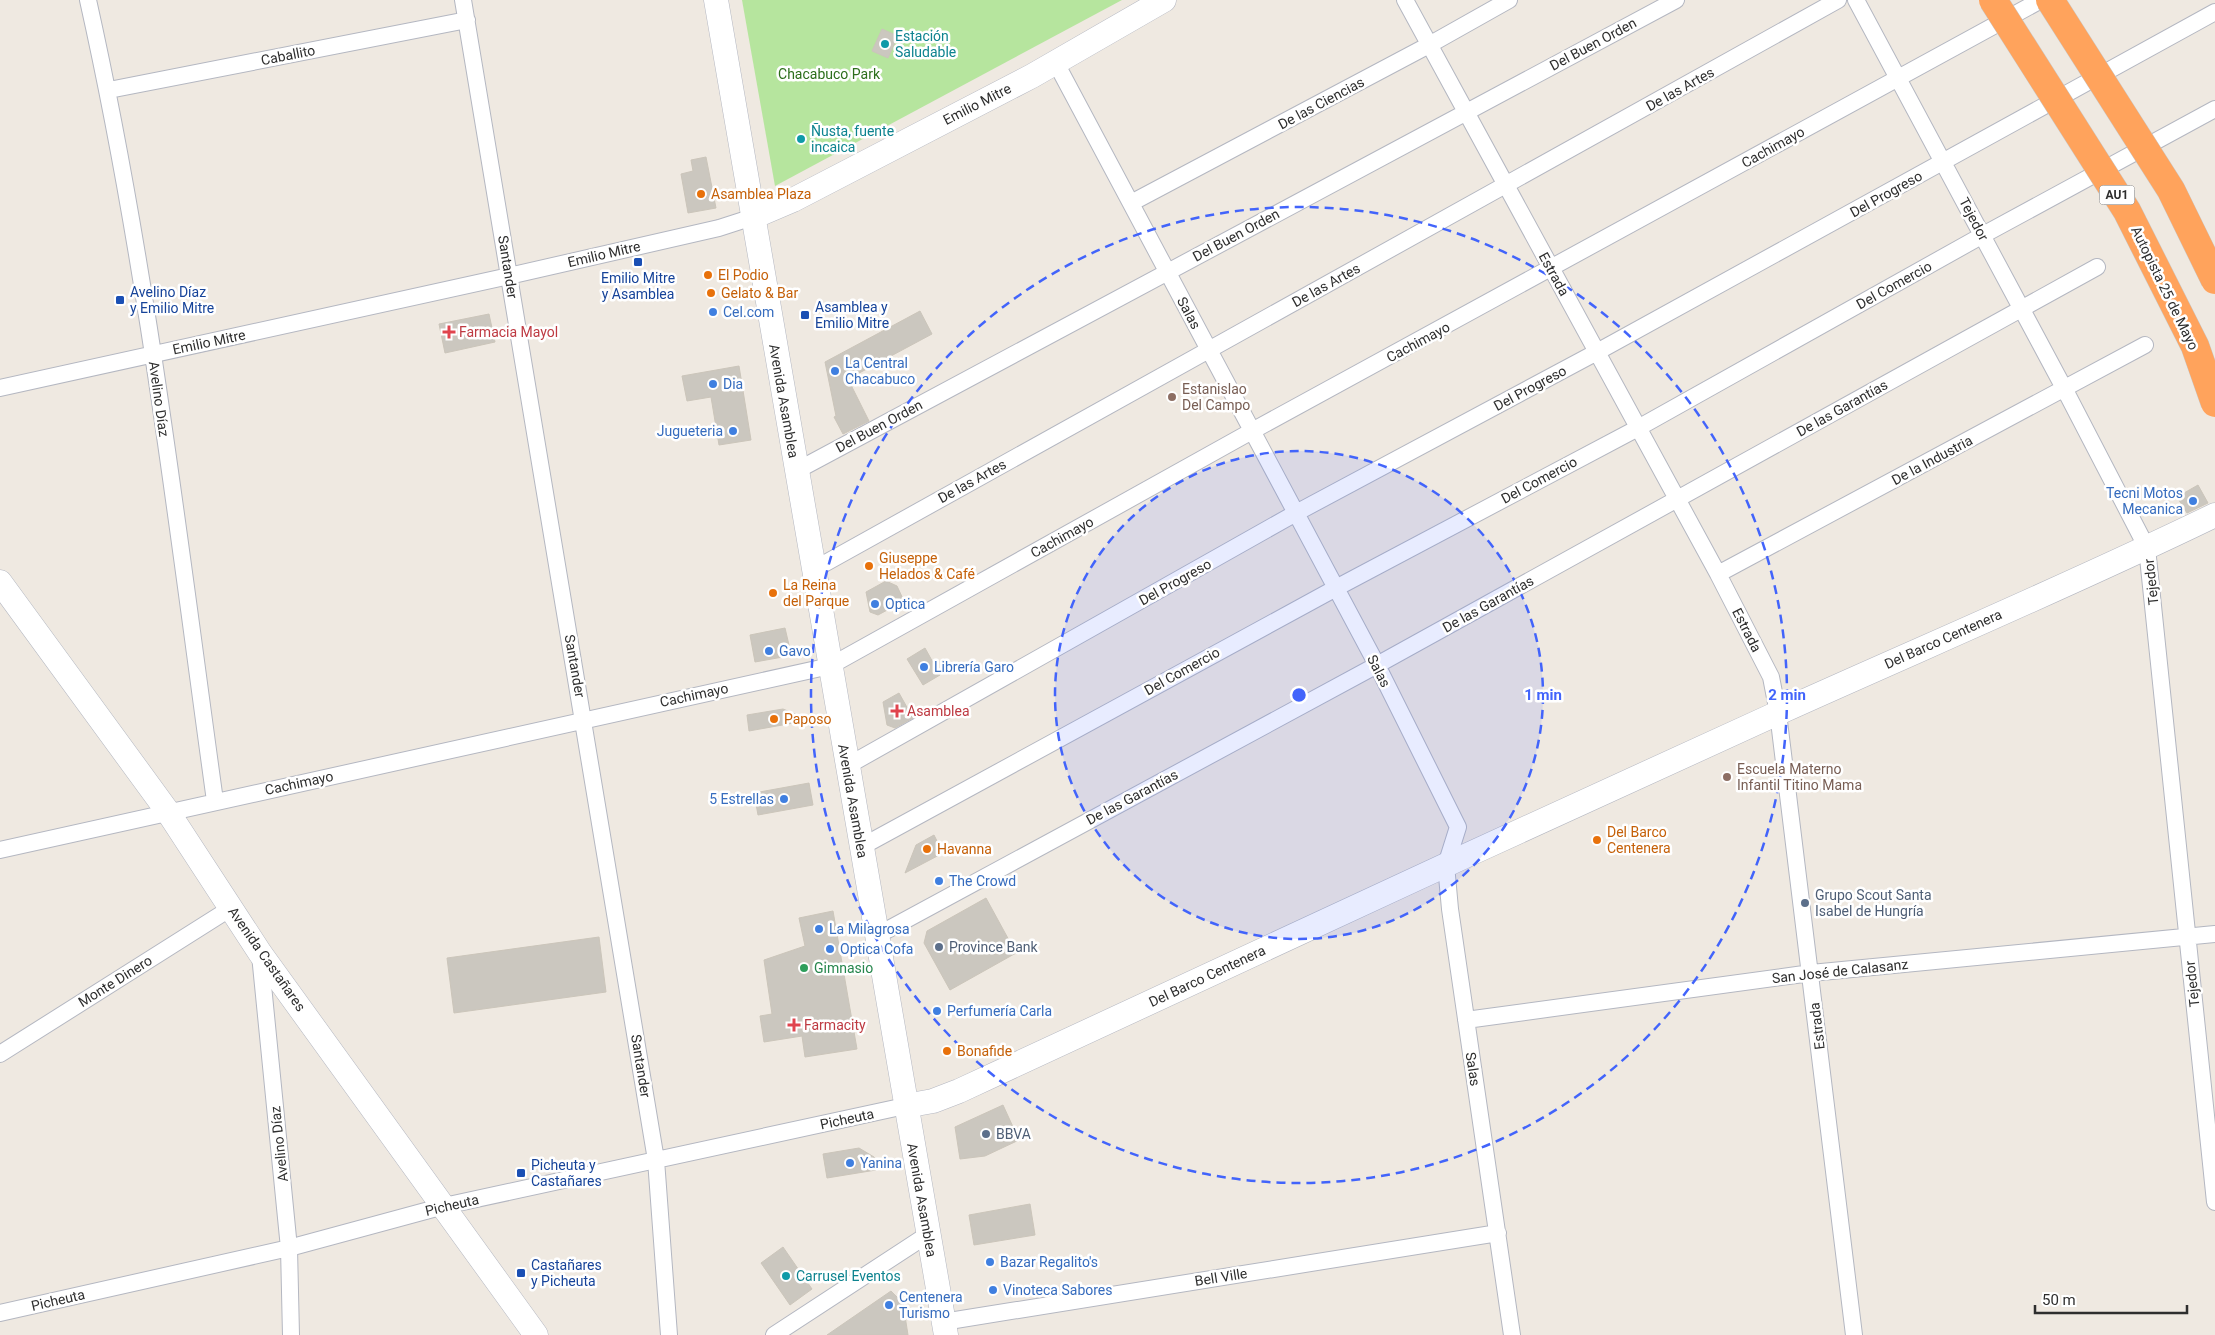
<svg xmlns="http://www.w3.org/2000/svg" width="2215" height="1335" viewBox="0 0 2215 1335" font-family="Roboto,sans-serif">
<rect width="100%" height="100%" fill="#efe9e1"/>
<path fill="#b6e59e" d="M742,0H1122L775,186Z"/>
<path fill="#cbc7bf" stroke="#cbc5ba" d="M882,29L898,36L888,58L872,51Z
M706,157L716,208L688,213L681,174L693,171L691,160Z
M920,311L932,334L848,379L869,421L843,434L834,417L836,416L825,362Z
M489,314L495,342L445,353L439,324Z
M739,366L751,440L719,445L711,397L687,401L682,376Z
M2198,485L2208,503L2187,513L2177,497Z
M886,581L897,586L904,601L878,615L870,612L866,592Z
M785,628L789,645L783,657L755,662L750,635Z
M925,648L940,675L923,685L907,659Z
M899,693L913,718L895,728L887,725L883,702Z
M783,709L810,720L749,731L747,715Z
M809,783L813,805L758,815L754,793Z
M934,835L943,853L905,873L916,845Z
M986,898L1016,953L950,990L924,943L927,931Z
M833,911L857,1049L805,1057L802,1036L764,1042L760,1016L772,1014L764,960L805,946L799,918Z
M599,937L606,992L454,1013L447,958Z
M1003,1105L1019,1140L985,1156L960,1159L955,1127Z
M859,1148L874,1157L876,1170L827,1178L823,1154Z
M1030,1204L1035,1235L974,1245L969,1215Z
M783,1247L812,1289L790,1305L761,1263Z
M891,1291L903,1303L908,1335H827Z"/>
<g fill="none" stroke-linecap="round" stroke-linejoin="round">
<defs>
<path id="street" d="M88,0C147,264 178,534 215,801
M463,0L656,1160L669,1335
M1405,0L1718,574L1771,677L1778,713L1854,1335
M1856,0L2065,390L2147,548L2215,1202
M1056,63L1377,665L1458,827L1446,865L1450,909L1512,1335
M109,90L467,20
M1131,203L1429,45L1509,0
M0,388L509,276L719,228L753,217
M796,471L1676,0
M813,570L1838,0
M1718,574L2145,345
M847,766L1296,513L1597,352L2215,12
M861,847L1336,588L1638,428L1983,235L2215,109
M0,850L830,666L1252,431L2041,0
M876,936L1377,665L2097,267
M260,955L289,1248L291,1335
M1466,1020L1811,973L2215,934
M0,1054L231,908
M0,1313L289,1248L444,1206L905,1106
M943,1322L1498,1233
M774,1335L927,1235"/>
<path id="secondary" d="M716,0L946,1335
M753,217L793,200L1032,76L1164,0
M0,582L168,812L260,953L536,1335
M905,1106L933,1101L959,1091C1232,964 1504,837 1778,713C1924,647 2071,585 2215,515"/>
</defs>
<use href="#street" stroke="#b4b7c1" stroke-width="18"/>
<use href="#secondary" stroke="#b4b7c1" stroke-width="25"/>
<use href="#street" stroke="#fff" stroke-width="16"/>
<use href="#secondary" stroke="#fff" stroke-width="24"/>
<defs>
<path id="highway-bridge" d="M1993,0L2127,211L2195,346L2215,403
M2050,0L2171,190L2215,280"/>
</defs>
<use href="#highway-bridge" stroke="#c9c9c9" stroke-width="29" stroke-linecap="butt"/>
<use href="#highway-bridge" stroke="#ffa35c" stroke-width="28"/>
</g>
<circle cx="1299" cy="695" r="244" fill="#4264fb" fill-opacity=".12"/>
<g fill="none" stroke="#4264fb" stroke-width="2.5" stroke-dasharray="9 6">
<circle cx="1299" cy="695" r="244"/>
<circle cx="1299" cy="695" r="488"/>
</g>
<g fill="#0f9aa8" stroke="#fff" stroke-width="2">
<circle cx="885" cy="44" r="5"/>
<circle cx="801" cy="139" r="5"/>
<circle cx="786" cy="1276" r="5"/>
</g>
<g fill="#e8710a" stroke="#fff" stroke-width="2">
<circle cx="701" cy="194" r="5"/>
<circle cx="708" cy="275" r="5"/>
<circle cx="711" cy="293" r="5"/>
<circle cx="869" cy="566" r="5"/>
<circle cx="773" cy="593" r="5"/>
<circle cx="774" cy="719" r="5"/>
<circle cx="1597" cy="840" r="5"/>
<circle cx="927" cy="849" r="5"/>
<circle cx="947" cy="1051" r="5"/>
</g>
<g fill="#1a4fb4" stroke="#fff" stroke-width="2">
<rect x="633" y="257" width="10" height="10" rx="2.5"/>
<rect x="115" y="295" width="10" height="10" rx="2.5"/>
<rect x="800" y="310" width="10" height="10" rx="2.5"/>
<rect x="516" y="1168" width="10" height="10" rx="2.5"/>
<rect x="516" y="1268" width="10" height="10" rx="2.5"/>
</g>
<g fill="#3f7fe0" stroke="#fff" stroke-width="2">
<circle cx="713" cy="312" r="5"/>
<circle cx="835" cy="371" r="5"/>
<circle cx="713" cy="384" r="5"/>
<circle cx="733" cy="431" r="5"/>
<circle cx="2193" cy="501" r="5"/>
<circle cx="875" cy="604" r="5"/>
<circle cx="769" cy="651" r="5"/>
<circle cx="924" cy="667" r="5"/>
<circle cx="784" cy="799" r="5"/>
<circle cx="939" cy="881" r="5"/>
<circle cx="819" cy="929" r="5"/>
<circle cx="830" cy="949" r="5"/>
<circle cx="937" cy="1011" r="5"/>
<circle cx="850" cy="1163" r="5"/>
<circle cx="990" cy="1262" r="5"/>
<circle cx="993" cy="1290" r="5"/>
<circle cx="889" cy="1305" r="5"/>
</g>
<g fill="#e0444e" stroke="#fff" stroke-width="2">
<path d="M446.5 324.5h5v5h5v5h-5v5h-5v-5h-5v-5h5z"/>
<path d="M894.5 703.5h5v5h5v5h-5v5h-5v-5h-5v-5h5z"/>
<path d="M791.5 1017.5h5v5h5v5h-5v5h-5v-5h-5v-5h5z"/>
</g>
<g fill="#8d6e63" stroke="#fff" stroke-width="2">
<circle cx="1172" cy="397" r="5"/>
<circle cx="1727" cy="777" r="5"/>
</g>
<g fill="#5c6f8a" stroke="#fff" stroke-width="2">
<circle cx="1805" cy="903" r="5"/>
<circle cx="939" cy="947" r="5"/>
<circle cx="986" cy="1134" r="5"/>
</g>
<circle fill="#2e9e5b" stroke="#fff" stroke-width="2" cx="804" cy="968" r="5"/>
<g text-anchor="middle" stroke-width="5" stroke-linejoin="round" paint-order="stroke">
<rect fill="#fff" stroke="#6d6d6d" stroke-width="1" x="2099.5" y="185.5" width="35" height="19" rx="4"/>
<g font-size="12" font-weight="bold" fill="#2e2e2e">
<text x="2117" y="199">AU1</text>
</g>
<g font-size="14" fill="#0d838f" stroke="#fff" text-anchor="start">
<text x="895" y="41">Estación<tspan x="895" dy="16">Saludable</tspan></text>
<text x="811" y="136">Ñusta, fuente<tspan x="811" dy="16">incaica</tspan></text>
<text x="796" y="1281">Carrusel Eventos</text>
</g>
<g font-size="14" fill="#2e2e2e" stroke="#fff">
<text transform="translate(1593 44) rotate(-28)" y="5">Del Buen Orden</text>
<text transform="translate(288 55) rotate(-11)" y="5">Caballito</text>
<text transform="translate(1680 89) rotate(-29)" y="5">De las Artes</text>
<text transform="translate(1321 103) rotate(-28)" y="5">De las Ciencias</text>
<text transform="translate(977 104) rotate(-27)" y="5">Emilio Mitre</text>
<text transform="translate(1773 147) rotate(-29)" y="5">Cachimayo</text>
<text transform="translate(1886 194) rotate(-29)" y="5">Del Progreso</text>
<text transform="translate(1974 219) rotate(62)" y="5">Tejedor</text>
<text transform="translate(1236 235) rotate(-28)" y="5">Del Buen Orden</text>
<text transform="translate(604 254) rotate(-13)" y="5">Emilio Mitre</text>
<text transform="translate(508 267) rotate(81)" y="5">Santander</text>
<text transform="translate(1554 274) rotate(61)" y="5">Estrada</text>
<text transform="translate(1326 285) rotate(-29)" y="5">De las Artes</text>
<text transform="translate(1894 285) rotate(-29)" y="5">Del Comercio</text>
<text transform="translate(2165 288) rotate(64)" y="5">Autopista 25 de Mayo</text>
<text transform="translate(1189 313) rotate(62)" y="5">Salas</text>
<text transform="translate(209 342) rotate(-12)" y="5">Emilio Mitre</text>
<text transform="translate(1418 342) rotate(-28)" y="5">Cachimayo</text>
<text transform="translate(1530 388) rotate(-28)" y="5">Del Progreso</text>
<text transform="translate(159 399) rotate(82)" y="5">Avelino Díaz</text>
<text transform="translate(784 401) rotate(80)" y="5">Avenida Asamblea</text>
<text transform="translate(1842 408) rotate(-29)" y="5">De las Garantías</text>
<text transform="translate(879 426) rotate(-28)" y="5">Del Buen Orden</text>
<text transform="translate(1932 460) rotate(-28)" y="5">De la Industria</text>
<text transform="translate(1539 480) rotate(-28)" y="5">Del Comercio</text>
<text transform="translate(972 481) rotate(-29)" y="5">De las Artes</text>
<text transform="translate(1062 537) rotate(-29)" y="5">Cachimayo</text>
<text transform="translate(1175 582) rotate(-29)" y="5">Del Progreso</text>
<text transform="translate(2151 582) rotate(-96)" y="5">Tejedor</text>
<text transform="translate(1488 604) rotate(-29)" y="5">De las Garantías</text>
<text transform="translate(1747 630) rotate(63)" y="5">Estrada</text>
<text transform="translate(1943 639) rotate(-24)" y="5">Del Barco Centenera</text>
<text transform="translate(575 666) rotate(80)" y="5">Santander</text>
<text transform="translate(1182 671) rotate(-29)" y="5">Del Comercio</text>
<text transform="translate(1379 671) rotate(63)" y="5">Salas</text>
<text transform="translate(694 695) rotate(-12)" y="5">Cachimayo</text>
<text transform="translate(299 783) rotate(-12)" y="5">Cachimayo</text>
<text transform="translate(1132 797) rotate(-28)" y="5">De las Garantías</text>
<text transform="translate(853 801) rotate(80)" y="5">Avenida Asamblea</text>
<text transform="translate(267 959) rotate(55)" y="5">Avenida Castañares</text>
<text transform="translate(1840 971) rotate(-6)" y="5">San José de Calasanz</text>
<text transform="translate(1207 976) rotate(-25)" y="5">Del Barco Centenera</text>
<text transform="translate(115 981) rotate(-32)" y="5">Monte Dinero</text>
<text transform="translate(2192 984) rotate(-96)" y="5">Tejedor</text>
<text transform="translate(1817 1026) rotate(-97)" y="5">Estrada</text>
<text transform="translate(641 1066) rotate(81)" y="5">Santander</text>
<text transform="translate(1473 1069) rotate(81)" y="5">Salas</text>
<text transform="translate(847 1119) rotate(-12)" y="5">Picheuta</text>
<text transform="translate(279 1144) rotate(-96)" y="5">Avelino Díaz</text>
<text transform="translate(922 1200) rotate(80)" y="5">Avenida Asamblea</text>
<text transform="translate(452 1205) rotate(-13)" y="5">Picheuta</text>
<text transform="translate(1221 1277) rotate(-9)" y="5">Bell Ville</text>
<text transform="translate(58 1300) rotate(-13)" y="5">Picheuta</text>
</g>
<g font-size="14" fill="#2c6e1b" stroke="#fff">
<text x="829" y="79">Chacabuco Park</text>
</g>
<g font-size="14" fill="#c56008" stroke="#fff" text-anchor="start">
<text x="711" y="199">Asamblea Plaza</text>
<text x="718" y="280">El Podio</text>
<text x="721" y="298">Gelato &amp; Bar</text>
<text x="879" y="563">Giuseppe<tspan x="879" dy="16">Helados &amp; Café</tspan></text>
<text x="783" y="590">La Reina<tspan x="783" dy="16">del Parque</tspan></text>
<text x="784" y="724">Paposo</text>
<text x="1607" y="837">Del Barco<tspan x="1607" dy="16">Centenera</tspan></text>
<text x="937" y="854">Havanna</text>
<text x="957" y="1056">Bonafide</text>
</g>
<g font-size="14" fill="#164399" stroke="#fff" text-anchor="start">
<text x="638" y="283" text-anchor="middle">Emilio Mitre<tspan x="638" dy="16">y Asamblea</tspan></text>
<text x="130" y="297">Avelino Díaz<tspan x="130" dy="16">y Emilio Mitre</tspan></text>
<text x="815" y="312">Asamblea y<tspan x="815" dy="16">Emilio Mitre</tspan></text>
<text x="531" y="1170">Picheuta y<tspan x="531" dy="16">Castañares</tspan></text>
<text x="531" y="1270">Castañares<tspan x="531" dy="16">y Picheuta</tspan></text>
</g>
<g font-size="14" fill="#366cbe" stroke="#fff" text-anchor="start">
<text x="723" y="317">Cel.com</text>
<text x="845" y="368">La Central<tspan x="845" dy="16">Chacabuco</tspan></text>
<text x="723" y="389">Dia</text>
<text x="723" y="436" text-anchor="end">Jugueteria</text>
<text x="2183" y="498" text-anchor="end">Tecni Motos<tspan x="2183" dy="16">Mecanica</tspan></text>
<text x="885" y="609">Optica</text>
<text x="779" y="656">Gavo</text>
<text x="934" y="672">Librería Garo</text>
<text x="774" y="804" text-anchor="end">5 Estrellas</text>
<text x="949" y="886">The Crowd</text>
<text x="829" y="934">La Milagrosa</text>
<text x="840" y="954">Optica Cofa</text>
<text x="947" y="1016">Perfumería Carla</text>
<text x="860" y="1168">Yanina</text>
<text x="1000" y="1267">Bazar Regalito's</text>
<text x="1003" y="1295">Vinoteca Sabores</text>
<text x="899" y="1302">Centenera<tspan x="899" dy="16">Turismo</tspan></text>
</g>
<g font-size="14" fill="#be3a42" stroke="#fff" text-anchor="start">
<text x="459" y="337">Farmacia Mayol</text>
<text x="907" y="716">Asamblea</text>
<text x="804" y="1030">Farmacity</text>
</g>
<g font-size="14" fill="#785e54" stroke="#fff" text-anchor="start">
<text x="1182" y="394">Estanislao<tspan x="1182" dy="16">Del Campo</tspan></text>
<text x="1737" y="774">Escuela Materno<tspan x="1737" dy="16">Infantil Titino Mama</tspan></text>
</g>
<g font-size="14" fill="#4e5e75" stroke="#fff" text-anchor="start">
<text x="1815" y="900">Grupo Scout Santa<tspan x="1815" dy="16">Isabel de Hungría</tspan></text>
<text x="949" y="952">Province Bank</text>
<text x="996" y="1139">BBVA</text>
</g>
<g font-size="14" fill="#27864d" stroke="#fff" text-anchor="start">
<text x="814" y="973">Gimnasio</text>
</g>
</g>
<circle cx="1299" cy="695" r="8" fill="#4264fb" stroke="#fff" stroke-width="2.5"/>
<g font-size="15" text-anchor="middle" font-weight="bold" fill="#4264fb" stroke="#fff" stroke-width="5" stroke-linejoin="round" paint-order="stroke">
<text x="1543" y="700">1 min</text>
<text x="1787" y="700">2 min</text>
</g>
<path d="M2035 1305v8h152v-8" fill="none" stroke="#2e2e2e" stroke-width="2.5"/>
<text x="2042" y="1305" font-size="15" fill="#2e2e2e" stroke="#ffffff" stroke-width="4" paint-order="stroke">50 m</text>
</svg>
